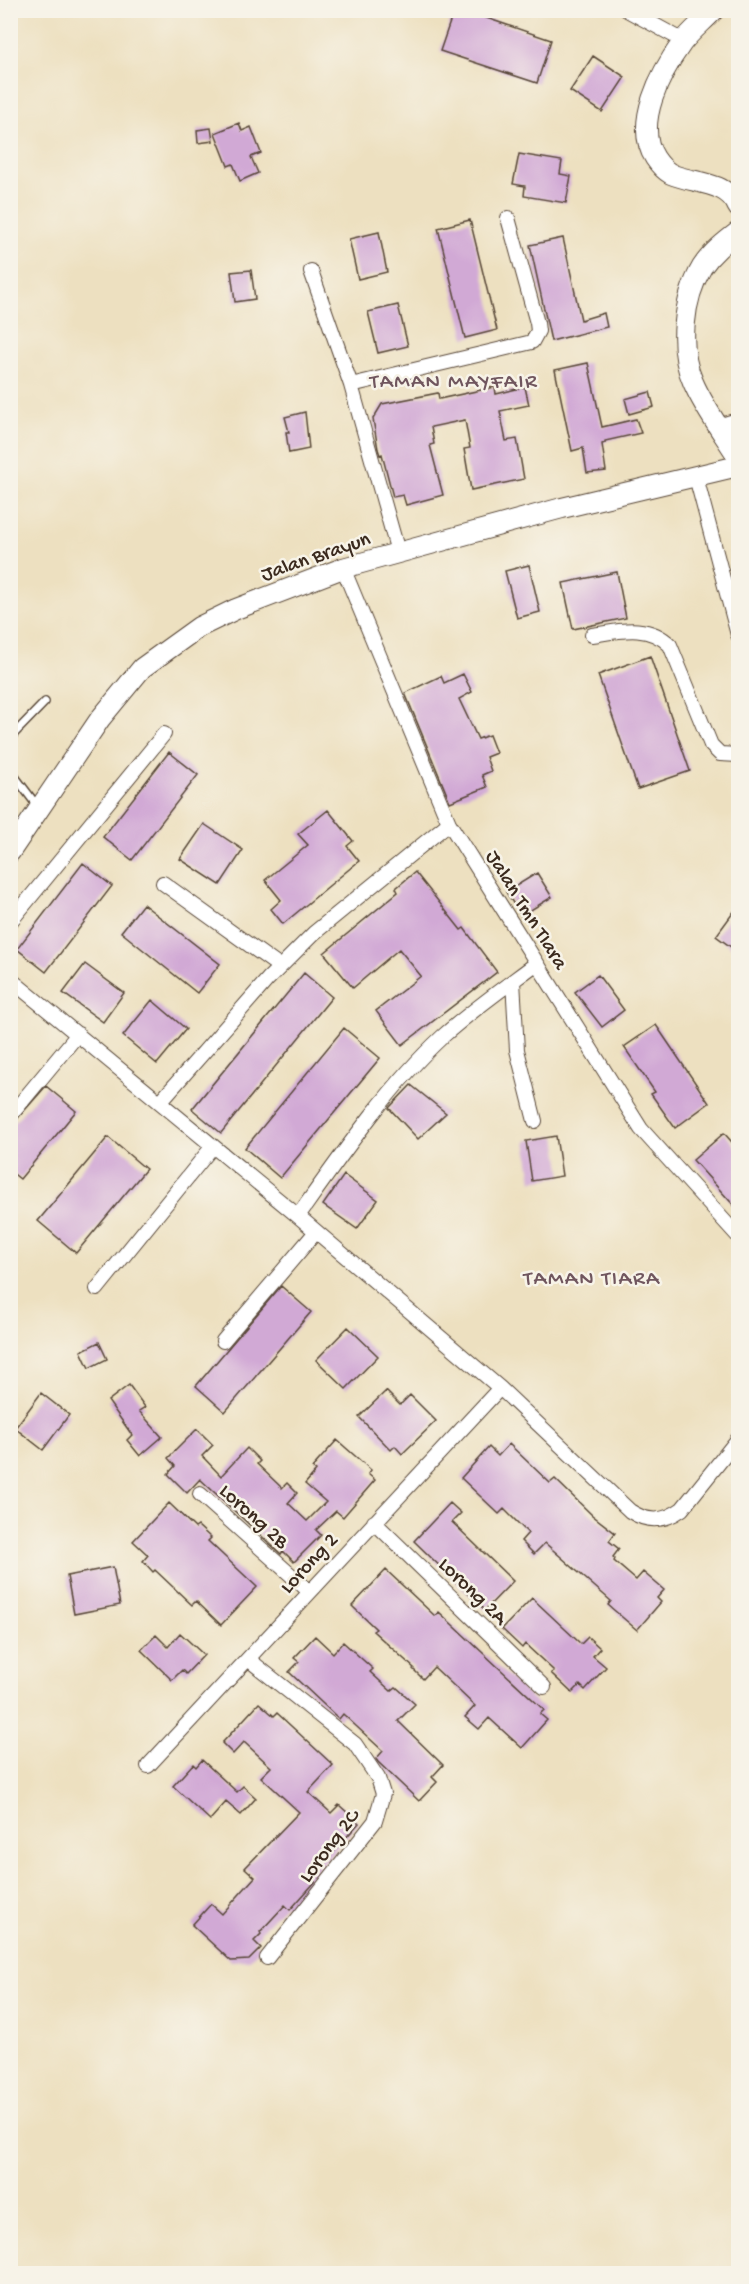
<svg xmlns="http://www.w3.org/2000/svg" width="749" height="2284" viewBox="0 0 749 2284" font-family="'Gochi Hand',sans-serif">
<rect width="100%" height="100%" fill="#f7f3e8"/>
<filter id="ink" filterUnits="userSpaceOnUse"><feTurbulence type="fractalNoise" baseFrequency=".0167" numOctaves="2"/><feDisplacementMap in="SourceGraphic" scale="12" xChannelSelector="R" yChannelSelector="G"/><feConvolveMatrix kernelMatrix="1 2 1 2 8 2 1 2 1" color-interpolation-filters="sRGB"/></filter>
<filter id="wash" filterUnits="userSpaceOnUse"><feTurbulence type="fractalNoise" baseFrequency=".008" numOctaves="4" result="noise"/><feDisplacementMap in="SourceGraphic" scale="24" xChannelSelector="R" yChannelSelector="G"/><feGaussianBlur stdDeviation="1.35" result="paint"/><feColorMatrix in="noise" values="0 0 0 0 0 0 0 0 0 0 0 0 0 0 0 0 0 1.4 0 .05"/><feComposite in="paint" operator="in"/></filter>
<g filter="url(#wash)">
<rect width="100%" height="100%" fill="#ede0c0"/>
<g id="blocks">
<path fill="#d1a9d5" d="M454,10H463L551,40L537,83L440,51Z
M593,56L625,77L602,112L570,91Z
M239,123L242,131L251,127L261,153L251,157L258,173L240,181L233,164L228,166L215,133Z
M211,128L213,141L198,143L197,130Z
M519,154L562,161L560,174L571,176L566,203L524,196L525,186L513,184Z
M470,220L497,330L465,338L438,228Z
M379,232L387,272L358,279L349,239Z
M563,238L581,320L604,313L607,327L551,341L530,245Z
M251,270L255,299L235,302L231,272Z
M398,305L408,346L378,353L368,312Z
M588,363L602,427L636,419L641,433L605,441V443L602,444L606,471L587,473L583,448L572,451L555,370Z
M495,387L496,394L525,387L529,405L500,411L506,441L517,439L524,479L471,490L464,449L470,448L465,420L431,427L434,444L430,445L443,495L406,505L403,495L393,497L382,454L380,455L378,449L373,419L382,404L438,393L439,399Z
M650,392L654,407L629,414L625,399Z
M305,412L309,449L289,453L286,432H289L285,417Z
M529,565L540,612L517,618L505,571Z
M617,572L626,618L573,629L563,583Z
M650,656L690,771L638,789L598,675Z
M463,674L472,692L459,699L478,739L489,735L496,753L486,757L491,771L482,775L487,787L450,802L405,693L441,676L444,683Z
M169,752L198,775L132,860L103,837Z
M328,810L353,841L347,846L359,861L283,924L271,909L281,900L265,880L308,845L298,834Z
M204,824L243,850L220,885L180,859Z
M83,863L112,886L46,972L17,949Z
M415,872L461,930L464,928L497,972L402,1045L376,1011L421,976L399,949L353,988L324,953L398,892L396,888Z
M537,873L552,897L521,916L506,892Z
M143,904L220,964L197,993L121,932Z
M738,906V952L716,936Z
M85,964L124,993L103,1022L63,993Z
M304,973L332,997L221,1133L192,1109Z
M598,975L624,1010L602,1027L575,992Z
M152,1000L186,1029L157,1064L123,1036Z
M656,1025L709,1103L675,1128L651,1094L655,1092L624,1047Z
M344,1028L380,1058L280,1178L245,1148Z
M411,1085L446,1113L418,1139L389,1108Z
M46,1086L76,1111L20,1179L10,1171V1127Z
M724,1133L738,1149V1210L693,1160Z
M556,1136L562,1176L532,1181L526,1141Z
M108,1137L146,1169L76,1253L38,1221Z
M344,1175L378,1200L357,1229L323,1205Z
M281,1286L311,1312L225,1412L196,1386Z
M348,1327L378,1356L346,1389L316,1360Z
M99,1342L107,1359L89,1368L81,1351Z
M129,1385L145,1407L139,1411L162,1437L140,1456L127,1440L132,1435L108,1401Z
M386,1391L400,1405L410,1395L436,1421L402,1454L395,1446L391,1450L359,1417Z
M41,1393L69,1415L43,1450L15,1428Z
M197,1429L213,1445L202,1456L221,1476L247,1448L260,1461L257,1464L282,1488L287,1483L297,1493L288,1503L307,1521L326,1502L305,1484L316,1471L312,1468L337,1440L371,1470L368,1474L375,1480L343,1517L336,1511L316,1530L321,1535L294,1562L283,1551L281,1554L200,1479L187,1493L168,1474L175,1466L168,1458Z
M509,1444L550,1483L555,1479L592,1515L615,1533L609,1541L619,1549L613,1557L615,1559L614,1561L636,1580L643,1572L664,1590L657,1598L661,1602L637,1630L608,1605L611,1601L545,1543L534,1554L521,1541L528,1533L504,1509L499,1514L461,1478L489,1447L498,1456Z
M169,1503L195,1528L198,1526L211,1538L208,1541L257,1587L221,1625L196,1601L192,1605L155,1570L153,1572L143,1561L148,1555L133,1541Z
M450,1503L461,1513L452,1522L513,1581L485,1610L414,1541Z
M113,1567L120,1605L74,1614L67,1576Z
M386,1570L435,1616L439,1612L544,1710L540,1714L547,1720L522,1748L489,1718L479,1729L465,1717L475,1706L434,1667L423,1679L413,1669L414,1668L373,1631L376,1629L352,1606Z
M532,1598L581,1644L588,1637L600,1648L593,1656L606,1667L585,1690L580,1685L572,1693L551,1673L554,1671L525,1644L522,1648L502,1629Z
M180,1633L204,1655L186,1674L182,1670L172,1680L141,1650L156,1635L168,1647Z
M315,1636L333,1653L343,1642L373,1669L370,1672L391,1691L396,1687L415,1704L398,1721L443,1765L432,1777L437,1782L419,1801L378,1762L376,1759L383,1751L343,1714L339,1719L289,1672L299,1662L294,1658Z
M259,1703L274,1716L277,1713L333,1765L308,1792L331,1813L339,1805L359,1823L310,1878L315,1882L290,1910L285,1905L260,1932L261,1934L254,1941L261,1948L249,1960L231,1961L192,1925L211,1904L222,1914L255,1877L245,1868L299,1812L261,1777L271,1767L244,1742L233,1754L222,1743Z
M202,1760L237,1792L243,1786L256,1798L241,1815L226,1802L210,1820L173,1786L193,1764L196,1767Z"/>
</g>
</g>
<g filter="url(#ink)">
<use href="#blocks" fill-opacity="0" stroke="#564536" stroke-width="1.5"/>
<g fill="none" stroke-linecap="round" stroke-linejoin="round">
<defs>
<path id="lane" d="M10,738L45,702
M10,770L38,807"/>
<path id="street" d="M627,10L684,41
M311,271L351,385L398,552
M351,385L532,342L538,331L537,323L508,218
M718,426L738,420
M696,477L738,635
M343,568L449,823L641,1129L738,1236
M592,635C619,631 648,623 670,645L711,745L720,754L738,755
M163,883L280,967
M10,922L164,734
M10,979L298,1216L500,1388
M513,981L517,1050L535,1121
M160,1102L268,979L314,933L449,823
M10,1116L78,1034
M298,1216C340,1157 389,1086 442,1037C472,1010 505,987 537,963
M97,1289L213,1146
M223,1341L315,1233
M200,1494L310,1592
M374,1522L544,1687
M248,1659L355,1744L378,1778L383,1794L375,1821L267,1958
M148,1766L500,1388L630,1511C648,1523 664,1522 682,1509L738,1439"/>
<path id="secondary" d="M714,10C704,21 691,31 682,43C661,72 633,124 655,158C659,164 664,170 671,174C694,184 728,181 738,207
M738,232C725,242 712,252 702,267C683,299 678,348 693,382C704,408 723,433 738,457
M10,852L100,719L142,668L199,627L236,609L343,568L562,508L738,466"/>
</defs>
<use href="#lane" stroke="#564536" stroke-width="10"/>
<use href="#street" stroke="#564536" stroke-width="16"/>
<use href="#secondary" stroke="#564536" stroke-width="22"/>
<use href="#lane" stroke="#fff" stroke-width="7"/>
<use href="#street" stroke="#fff" stroke-width="14"/>
<use href="#secondary" stroke="#fff" stroke-width="20"/>
</g>
</g>
<g text-anchor="middle" stroke-width="5" stroke-linejoin="round" paint-order="stroke">
<g font-size="21" fill="#3b2a1e" stroke="#f7f3e8">
<text transform="translate(315 555) rotate(-19)" y="7">Jalan Brayun</text>
<text transform="translate(528 909) rotate(58)" y="7">Jalan Tmn TIara</text>
<text transform="translate(255 1515) rotate(42)" y="7">Lorong 2B</text>
<text transform="translate(308 1562) rotate(-47)" y="7">Lorong 2</text>
<text transform="translate(474 1590) rotate(44)" y="7">Lorong 2A</text>
<text transform="translate(328 1845) rotate(-53)" y="7">Lorong 2C</text>
</g>
<g font-size="22" letter-spacing="1.5" fill="#70565e" stroke="#f7f3e8">
<text x="454" y="387">TAMAN MAYFAIR</text>
<text x="592" y="1284">TAMAN TIARA</text>
</g>
</g>
<rect width="749" height="2284" fill="none" stroke="#f7f3e8" stroke-width="36"/>
</svg>
